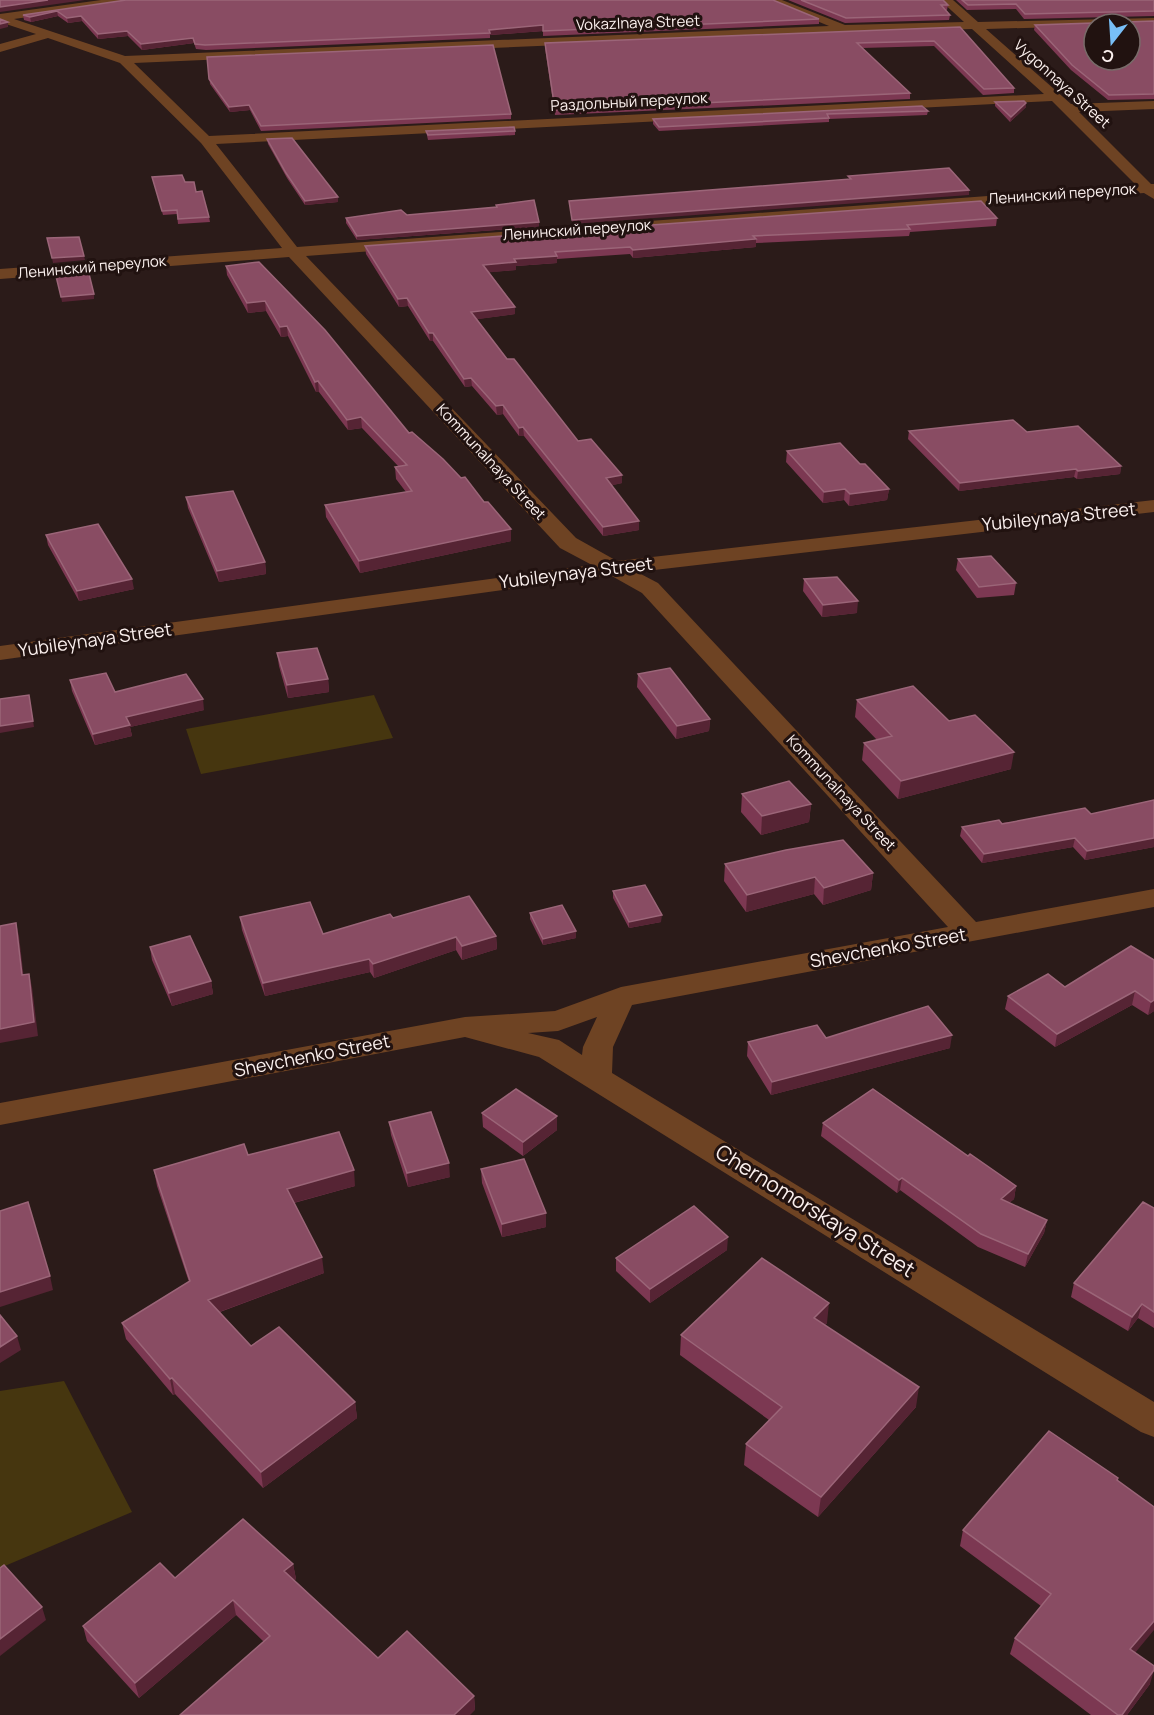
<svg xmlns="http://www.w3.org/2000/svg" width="1154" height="1715" viewBox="0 0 1154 1715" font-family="Manrope,sans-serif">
<rect width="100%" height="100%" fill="#2b1b19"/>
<path fill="#46360f" d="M374,695L393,738L201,774L186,729Z
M64,1381L132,1512L0,1568V1391Z"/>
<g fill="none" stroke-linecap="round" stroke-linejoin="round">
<path fill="#6e4323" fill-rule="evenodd" d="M101,0H132L126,3L14,19L125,56L829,26L766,0H782L845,25L964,22L940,0H953L978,22L1154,18V24H1094V26L986,29L1071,104L1154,101V109L1079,112L1151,184H1154V199L1144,193L306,256L576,538L617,561L1154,500V512L637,572L658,583L976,922L1154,889V907L632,1005L613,1047L612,1073L1154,1402V1437L1141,1432L539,1057L465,1037L0,1125V1103L465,1017L555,1011L621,987L948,927L642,593L610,575L0,660V646L592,565L560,548L289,257L0,279V269L282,248L201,143L120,63L48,38L0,52V44L36,34L0,22V14ZM972,29L1044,94L209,136L134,63L845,33ZM1052,101L1136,185L297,247L216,144ZM597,1017L583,1047L582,1055L559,1040L528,1033L558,1031Z"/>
</g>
<path fill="#7c3852" d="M126,0L819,19V24L543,36V31L490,35V38L206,50L196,49L194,43L142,50L128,36L98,39L82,21L68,23L58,16L31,22L24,20L23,15Z
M788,0H943L948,5L947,10H945L950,15L949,20L845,23Z
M956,0H1154V16L1024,19L1016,9L967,10Z
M1154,21V99L1108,100L1071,70L1034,30L1035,25Z
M960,27L1014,88V93L983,95L934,46L862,48L910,93V99L555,115L545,48V43Z
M207,57L511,114V119L261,131L250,110L230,112L210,84Z
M995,102L1026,103V107L1010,122L995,106Z
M928,111L927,115L829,119V122L659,131L653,124V119Z
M426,131H515V135L428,140Z
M267,139L338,197V202L305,205L287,178L268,144Z
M152,177L185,182L196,192L209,217L210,222L178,224L177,214L163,215Z
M496,205L539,227L357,240L346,223V218L407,215L496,207Z
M997,218L996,226L910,232L909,236L756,243V247L633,258L630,254L557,259V263L516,266V270L489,272L515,307V314L477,319L507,359L578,441L622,483L612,485L639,530L603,536L524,436H519L503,414L497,415L472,386L465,387L433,341H430L408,306L399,307L366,254L365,246Z
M226,266L484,502L511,529V541L360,573L326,517L325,505L406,492L396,479L395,467H399L362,428L348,430L319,392H316L288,336L281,337L266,311L248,313L227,275Z
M909,431L1027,432L1121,466L1120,474L1077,479L1074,477L959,491L908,439Z
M787,451L860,464L889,489L887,500L849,506L844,500L823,503L786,462Z
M186,497L265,562L266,574L219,582L188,508Z
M46,535L134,589L79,601L48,545Z
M958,559L1016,583L1014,595L977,598L956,570Z
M804,579L857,613L822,617L803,591Z
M277,653L328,679L329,692L288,698L279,666Z
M638,674L710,719L709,731L676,739L637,687Z
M70,680L115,692L204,710L130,727L132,736L95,745L72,691Z
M857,700L949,721L1011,769L898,799L862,760L864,743L877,740L855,717Z
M742,794L811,804L809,822L761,835L741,812Z
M1154,800V847L1085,860L1073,847L982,863L960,836L962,827L1091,814Z
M725,864L873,873L871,890L823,905L814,894L746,912L724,881Z
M613,891L661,922L629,928L613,898Z
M530,913L576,938L543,945L530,919Z
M240,917L323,934L393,918L496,936L497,949L462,960L456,950L374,978L370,972L265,996L242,930Z
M150,947L211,981L213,994L172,1006L152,960Z
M1154,960V1011L1148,1015L1132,1005L1055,1047L1005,1009L1008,996L1065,987Z
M826,1038L950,1048L771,1095L747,1056L748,1042Z
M482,1113L557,1130L523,1156L483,1127Z
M389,1122L450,1177L408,1187L391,1135Z
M823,1123L968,1156L1016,1186L1014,1199L1009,1203L1047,1220L1044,1233L1025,1267L978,1247L900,1190L897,1193L821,1136Z
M248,1155L355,1186L294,1203L324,1273L220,1312L251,1346L355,1402L357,1418L263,1488L175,1394L173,1395L126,1339L122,1323L189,1282L157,1186L154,1170Z
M481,1169L546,1227L502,1237L482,1183Z
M1154,1208V1328L1138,1318L1128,1331L1071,1297L1074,1283Z
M727,1250L650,1303L616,1271V1258Z
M827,1323L825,1325L916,1407L818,1517L744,1465L746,1444L769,1420L680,1355L681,1335Z
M1118,1481L1135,1653L1150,1684L1127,1715H1091L1010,1654L1015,1638L1041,1606L960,1546L963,1530Z
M293,1564L296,1579L294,1580L378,1658L474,1696L475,1710L264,1642L236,1615L139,1698L87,1641L83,1626L175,1578Z"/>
<path fill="#562434" d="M48,0H85L0,12V7Z
M57,11L58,16L31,22L30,17Z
M81,16L82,21L68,23L67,18Z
M8,22V27L0,29V24Z
M543,25V31L490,35L489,30Z
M127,31L128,36L98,39V34Z
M193,38L194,43L142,50L141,44Z
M1026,103V107L1010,122L1011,117Z
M249,105L250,110L230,112L229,107Z
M969,190V195L572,224V220Z
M338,197V202L305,205V201Z
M539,222V227L357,240V236Z
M756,239V247L633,258V250Z
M84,256L85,260L53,263L52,258Z
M557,256V263L516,266V270L483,273V265L514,259Z
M94,294V299L62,302L61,297Z
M407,298L408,306L399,307L398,299Z
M265,301L266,311L248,313L247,303Z
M515,307V314L472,320L471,312Z
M287,326L288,336L281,337L280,327Z
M429,333H433V341H430Z
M471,378L472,386L465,387L464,379Z
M318,381L319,392H316L315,382Z
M503,405V414L497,415L496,406Z
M361,417L362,428L348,430L347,420Z
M523,427L524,436H519V428Z
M1121,466L1120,474L1077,479L1078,471Z
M1076,469L1074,477L959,491L960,483Z
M622,475V483L606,487V478Z
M845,489L844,500L823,503L824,492Z
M889,489L887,500L849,506L850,494Z
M639,521V530L603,536V527Z
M511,529V541L360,573L359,561Z
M265,562L266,574L219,582L217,571Z
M132,579L134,589L79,601L77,591Z
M858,601L857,613L822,617L823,605Z
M328,679L329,692L288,698L287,685Z
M29,695L34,727L0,733V726Z
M203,699L204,710L130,727L132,736L95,745L93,734L126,717Z
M710,719L709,731L676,739L677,726Z
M1014,752L1011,769L898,799L901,781Z
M811,804L809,822L761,835L762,816Z
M1075,838L1073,847L982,863L984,854Z
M1154,838V847L1085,860L1087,851Z
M873,873L871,890L823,905L824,888Z
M815,877L814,894L746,912L747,895Z
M662,915L661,922L629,928V922Z
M16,923L19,936L25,988L22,975Z
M576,931V938L543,945V939Z
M496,936L497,949L462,960V946Z
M456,937V950L374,978L373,964Z
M369,959L370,972L265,996L263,983Z
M29,974L32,987L38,1036L0,1043V1029Z
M211,981L213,994L172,1006L169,993Z
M1135,991L1132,1005L1055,1047L1057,1034Z
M1154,1000V1011L1148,1015L1151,1002Z
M952,1035L950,1048L771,1095L772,1082Z
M557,1116V1130L523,1156V1142Z
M449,1163L450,1177L408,1187L407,1173Z
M354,1170L355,1186L289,1204L287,1189Z
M902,1178L900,1190L897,1193L899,1180Z
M1016,1186L1014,1199L998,1212L1001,1199Z
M546,1213V1227L502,1237V1224Z
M1047,1220L1044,1233L1025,1267L1028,1254Z
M728,1237L727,1250L650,1303V1289Z
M322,1257L324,1273L211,1315L208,1300Z
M50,1276L53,1290L0,1307V1292Z
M829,1303L827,1323L812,1338L814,1318Z
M1142,1304L1138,1318L1128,1331L1132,1317Z
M17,1336L21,1350L0,1363V1347Z
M172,1378L175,1394L173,1395L170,1379Z
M919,1387L916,1407L818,1517L821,1497Z
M355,1402L357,1418L263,1488L261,1472Z
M293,1564L296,1579L287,1587L284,1571Z
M233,1600L236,1615L139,1698L135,1683Z
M42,1607L46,1620L0,1656V1639Z
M1154,1621V1630L1125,1665L1130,1649Z
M1154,1670L1150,1684L1127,1715H1122Z
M474,1696L475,1710L470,1715H454Z"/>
<path fill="#894c63" stroke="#9b6578" stroke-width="1.5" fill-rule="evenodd" d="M0,0H48L0,7Z
M126,0H773L819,19L543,31V25L489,30L490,33L205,45L195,44L193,38L141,44L127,31L98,34L81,16L67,18L57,11L30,17L23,15Z
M801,0H943L948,5H941L950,15L846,18Z
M962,0H1154V11L1025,14L1016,4L968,5Z
M0,19L8,22L0,24Z
M1154,21V94L1109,95L1072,65L1035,25ZM1094,24H1130V60H1094Z
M960,27L1014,88L984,89L934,41L857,43L910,93L555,110L545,43Z
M493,45L511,114L261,126L249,105L229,107L209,79L207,57Z
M1024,101L1026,103L1011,117L995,102Z
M922,106L928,111L827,114L829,118L659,127L653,119Z
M514,127L515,131L428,135L426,131Z
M292,138L338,197L305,201L286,173L267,139Z
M949,168L969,190L572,220L569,201L851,179L848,176Z
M182,175L185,182H194L196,192L202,191L209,217L178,219L177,210L162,211L152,177Z
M534,200L539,222L357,236L346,218L401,210L407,215L497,207L496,205Z
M981,201L997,218L907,225L910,229L753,236L756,239L633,250L630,247L555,252L557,256L514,259L516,262L483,265L515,307L471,312L507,359H514L578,441L591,439L622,475L606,478L639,521L603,527L523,427L519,428L503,405L496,406L471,378L464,379L433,333H429L407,298L398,299L365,246Z
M79,237L84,256L52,258L47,238Z
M259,262L325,330L409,433L412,432L443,459L461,478L465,477L484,502H488L511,529L359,561L325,505L412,491L395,467L407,465L361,417L347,420L318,381L315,382L287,326L280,327L265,301L247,303L226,266Z
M88,270L94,294L61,297L55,272Z
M1013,420L1027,432L1078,426L1121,466L1078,471L1076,469L960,483L909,431Z
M840,443L860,464H865L889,489L850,494L845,489L824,492L787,451Z
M233,491L265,562L217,571L186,497Z
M98,524L132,579L77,591L46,535Z
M991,556L1016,583L979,587L958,559Z
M837,577L858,601L823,605L804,579Z
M317,648L328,679L287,685L277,653Z
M670,668L710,719L677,726L638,674Z
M106,673L115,692L186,674L203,699L126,717L130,725L93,734L70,680Z
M913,686L949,721L975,715L1014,752L901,781L864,743L892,736L857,700Z
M29,695L33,721L0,726V699Z
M789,781L811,804L762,816L742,794Z
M1154,800V838L1087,851L1075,838L984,854L962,827L999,820L1002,824L1085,808L1091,814Z
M843,840L873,873L824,888L815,877L747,895L725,864L786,850Z
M645,885L662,915L629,922L613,891Z
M469,896L496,936L462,946L456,937L373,964L369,959L263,983L240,917L310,902L323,934L390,914L393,918Z
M562,905L576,931L543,939L530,913Z
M16,923L22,975L29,974L34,1022L0,1029V926Z
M190,936L211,981L169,993L150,947Z
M1131,946L1154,960V1000L1151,1002L1135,991L1057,1034L1008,996L1048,974L1065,987Z
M928,1006L952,1035L772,1082L748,1042L817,1025L826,1038Z
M516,1089L557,1116L523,1142L482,1113Z
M873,1089L968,1156L970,1154L1016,1186L1001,1199L1047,1220L1028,1254L981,1234L902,1178L899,1180L823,1123Z
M431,1112L449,1163L407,1173L389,1122Z
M339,1132L354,1170L287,1189L322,1257L208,1300L251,1346L279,1327L355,1402L261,1472L172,1378L170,1379L122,1323L190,1281L154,1170L244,1144L248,1155Z
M524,1159L546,1213L502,1224L481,1169Z
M28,1202L50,1276L0,1292V1211Z
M1143,1202L1154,1208V1312L1142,1304L1132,1317L1074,1283Z
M694,1206L728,1237L650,1289L616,1258Z
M762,1258L829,1303L814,1318L919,1387L821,1497L746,1444L782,1407L681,1335Z
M0,1315L17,1336L0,1347Z
M1049,1431L1118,1478L1117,1480L1154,1507V1621L1130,1649L1154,1666V1670L1122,1715H1118L1015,1638L1051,1594L963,1530Z
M243,1519L293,1564L284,1571L378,1658L407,1631L474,1696L454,1715H180L270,1636L233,1600L135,1683L83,1626L160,1563L175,1578Z
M4,1565L42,1607L0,1639V1568Z"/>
<g text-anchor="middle" stroke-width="6" stroke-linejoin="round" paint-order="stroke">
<g font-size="15" fill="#fbf0ee" stroke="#211210">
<text transform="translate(638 23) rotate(-2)" y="5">Vokazlnaya Street</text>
<text transform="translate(1062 84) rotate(42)" y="5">Vygonnaya Street</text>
<text transform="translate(629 102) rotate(-3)" y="5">Раздольный переулок</text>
<text transform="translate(1062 194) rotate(-4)" y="5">Ленинский переулок</text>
<text transform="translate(577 230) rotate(-4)" y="5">Ленинский переулок</text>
<text transform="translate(92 267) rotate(-5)" y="5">Ленинский переулок</text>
<text transform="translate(491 462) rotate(47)" y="5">Kommunalnaya Street</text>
<text transform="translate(841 793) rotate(47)" y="5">Kommunalnaya Street</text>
</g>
<g font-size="18" fill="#fbf0ee" stroke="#211210">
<text transform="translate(1059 517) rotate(-6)" y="6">Yubileynaya Street</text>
<text transform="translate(576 573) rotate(-7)" y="6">Yubileynaya Street</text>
<text transform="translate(95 640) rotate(-8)" y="6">Yubileynaya Street</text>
<text transform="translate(888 948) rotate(-10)" y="6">Shevchenko Street</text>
<text transform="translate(312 1056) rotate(-11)" y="6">Shevchenko Street</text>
</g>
<g font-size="21" fill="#fbf0ee" stroke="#211210">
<text transform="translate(815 1211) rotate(32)" y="7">Chernomorskaya Street</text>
</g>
</g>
<g transform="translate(1112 42) rotate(197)"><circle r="28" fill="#211210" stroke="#786b69" stroke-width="1.5"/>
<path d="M0-4.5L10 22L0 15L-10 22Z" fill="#78bff7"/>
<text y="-9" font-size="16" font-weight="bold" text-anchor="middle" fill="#fbf0ee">С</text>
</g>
</svg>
